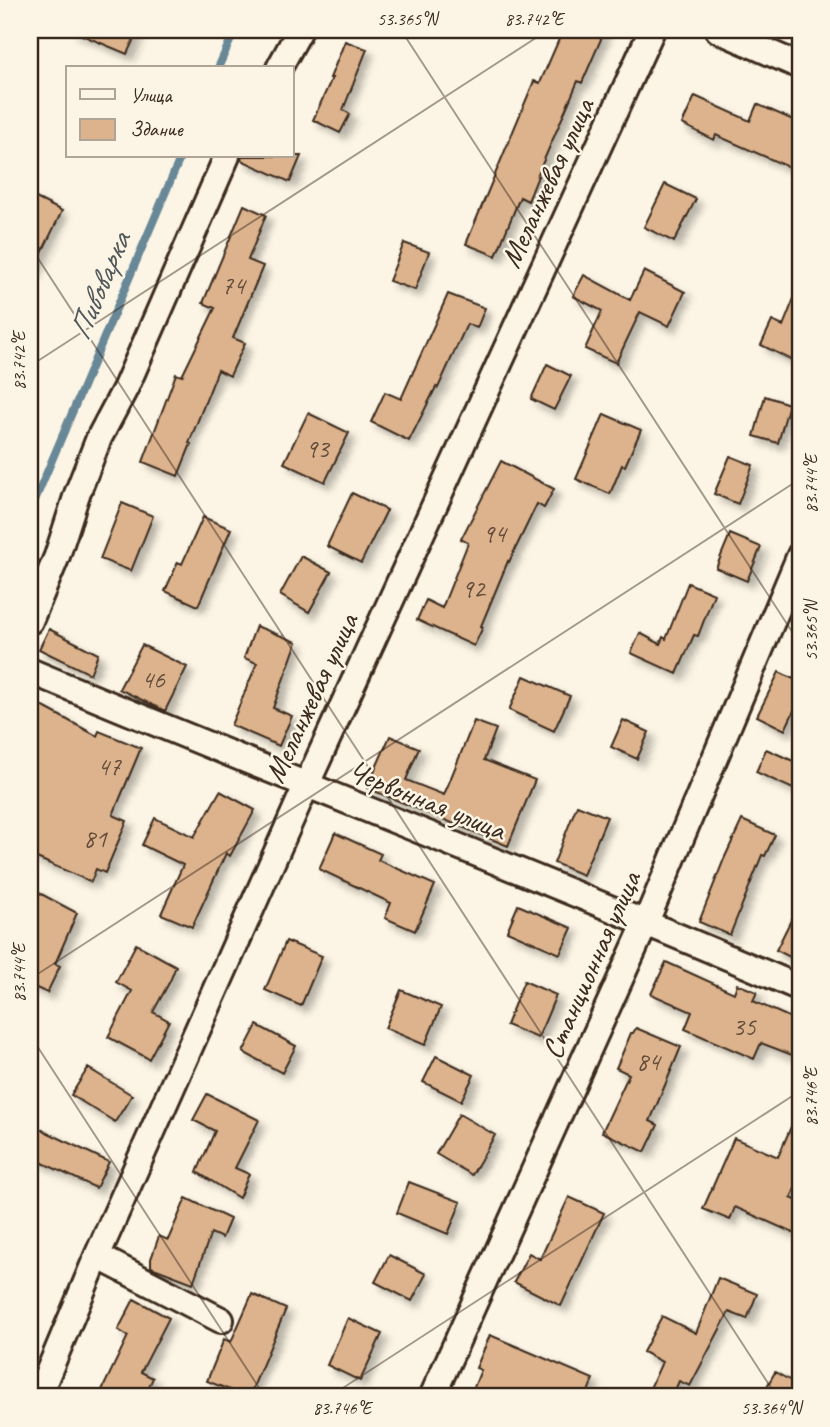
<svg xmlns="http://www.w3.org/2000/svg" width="830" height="1427" viewBox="0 0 830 1427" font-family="Caveat,sans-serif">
<defs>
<filter id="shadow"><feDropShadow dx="6" dy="6" stdDeviation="3.5" flood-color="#0004"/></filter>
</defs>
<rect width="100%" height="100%" fill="#fcf5e5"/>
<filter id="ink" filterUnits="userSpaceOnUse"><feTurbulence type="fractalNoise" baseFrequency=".0143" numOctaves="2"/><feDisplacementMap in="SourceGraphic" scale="14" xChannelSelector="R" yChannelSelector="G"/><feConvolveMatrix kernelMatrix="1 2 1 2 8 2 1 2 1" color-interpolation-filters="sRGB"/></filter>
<g filter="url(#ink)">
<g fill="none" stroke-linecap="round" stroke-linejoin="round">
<path stroke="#688897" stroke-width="8" d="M218,68L235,30
M30,512L181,156"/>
</g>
<path fill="#dcb38d" stroke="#3b2a1e" stroke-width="2" filter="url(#shadow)" d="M70,30H138L127,54Z
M563,30H605L582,83L578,81L537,176H538L528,201L520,197L496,256L466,244L534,81L540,83Z
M345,41L367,49L343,110L350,114L340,133L313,120L332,78H330Z
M695,96L750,121L757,104L800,123V172L716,135L714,140L682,124Z
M242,156H301L290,182L241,160Z
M665,184L696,199L674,242L644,227Z
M30,195L62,211L30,277Z
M244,205L266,215L248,260L263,266L233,338L245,343L230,376L218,370L189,443L191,444L178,476L143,462L176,374L182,376L215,308L203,303Z
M404,243L429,252L415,290L389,281Z
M644,271L685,292L669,326L640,312L616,363L585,349L602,311L573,296L584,275L630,300Z
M799,286H800V364L761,345L772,321L783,326Z
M448,294L485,308L477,328L467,324L438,388L436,387L409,441L371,422L385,392L401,399Z
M547,364L571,376L554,410L531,399Z
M765,396L789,404L778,443L754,436Z
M308,413L349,433L325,482L284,463Z
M604,414L641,430L625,466L622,465L610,494L576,479Z
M730,456L753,465L738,504L714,494Z
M501,461L554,489L544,508L537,504L509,562L508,561L481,626L483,627L474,646L417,620L426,600L442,608L468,543L461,539Z
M352,493L387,510L361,563L327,546Z
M122,503L153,516L131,571L100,559Z
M203,517L231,529L198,606L165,591L178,562L182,564Z
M730,534L761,547L747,581L716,568Z
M301,556L331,572L309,612L280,595Z
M688,583L714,594L698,636L694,635L677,674L631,653L640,633L660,644L663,637L666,639Z
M256,626L297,642L273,708L292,716L279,746L231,725L257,663L244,658Z
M49,629L98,654L90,674L39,649Z
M142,645L187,667L165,711L119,689Z
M779,672L800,682V698L785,730L757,716Z
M524,676L570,696L554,731L509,710Z
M40,705L97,736L99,731L141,748L113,815L127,821L105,873L96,869L91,882L30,855V725Z
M623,720L649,732L637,759L611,747Z
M474,721L496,729L484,760L535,780L508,846L367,788L390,736L419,748L406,780L444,795Z
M766,749L800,764V773L793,789L756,772Z
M220,791L255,810L230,856L226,853L192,927L161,914L183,865L142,845L155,818L194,837Z
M577,805L607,817L583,875L554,863Z
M742,820L775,835L765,856L762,855L730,935L699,922L724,859Z
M335,833L381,854L378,860L435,885L415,931L385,918L391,903L319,869Z
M30,888L77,913L55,964L60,966L47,993L30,985Z
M800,902V962L776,950Z
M518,905L572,928L560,954L507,931Z
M286,941L322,956L301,1006L265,990Z
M136,944L176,966L170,981L153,1012L169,1021L149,1059L108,1037L132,991L116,982Z
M666,962L734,993L737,984L757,992L753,1001L800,1022V1058L761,1043L754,1059L685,1029L692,1012L651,994Z
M524,981L556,995L538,1038L506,1025Z
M401,990L441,1007L425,1045L385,1028Z
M257,1025L296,1046L282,1073L243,1052Z
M636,1028L681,1047L650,1121L658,1125L645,1152L602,1132L629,1074L616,1068L631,1033H633Z
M436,1056L474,1075L461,1101L423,1082Z
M88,1068L132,1095L115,1122L71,1095Z
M207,1094L259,1120L235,1168L249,1174L239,1198L197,1172L215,1131L193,1120Z
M800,1106V1177L791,1198L800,1202V1236L735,1207L730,1220L703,1209L734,1138L778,1157Z
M459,1114L495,1135L472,1175L436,1154Z
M30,1124L109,1162L96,1188L30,1157Z
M409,1182L461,1202L448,1234L397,1213Z
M569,1197L604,1213L561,1306L514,1282L529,1253L540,1259Z
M186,1198L230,1219L222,1238L211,1233L193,1283L151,1267V1259L159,1236L168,1240Z
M389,1255L426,1274L412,1301L375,1282Z
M718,1278L757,1294L747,1319L729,1312L690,1386L679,1381L672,1397H646L662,1362L643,1352L662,1316L696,1333Z
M252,1294L286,1309L249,1397H247L207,1381L224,1339L231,1342Z
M134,1299L169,1318L141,1372L153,1378L144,1397H117L102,1390L128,1336L118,1330Z
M348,1318L382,1334L360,1381L327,1365Z
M490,1335L593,1379L586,1397H470L481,1370L476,1368Z
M775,1372L800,1386V1397H761Z"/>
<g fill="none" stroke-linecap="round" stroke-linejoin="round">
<defs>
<path id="minor" d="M718,30L800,66
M279,68L300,30
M30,621L57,556L77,494L99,438L126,387L227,156
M30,671C286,779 545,878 800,988
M97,1256L221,1320
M38,1397L97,1256L306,786L652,30
M432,1397L646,922L800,555"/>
</defs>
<use href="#minor" stroke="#3b2a1e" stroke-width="30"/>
<use href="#minor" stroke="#fcf5e5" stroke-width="24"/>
</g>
</g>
<path fill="none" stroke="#3b2a1e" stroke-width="2" stroke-opacity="0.45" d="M401,30L800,644M30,246L777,1397M30,366L548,30M30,979L800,479M30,1035L265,1397M329,1397L800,1091"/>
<g text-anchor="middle" stroke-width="5" stroke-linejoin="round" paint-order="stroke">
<g font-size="26" fill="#634c3a">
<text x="233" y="294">74</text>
<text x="317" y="457">93</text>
<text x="494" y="542">94</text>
<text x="473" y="597">92</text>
<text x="153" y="688">46</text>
<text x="109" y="775">47</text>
<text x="95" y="847">81</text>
<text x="744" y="1035">35</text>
<text x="648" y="1070">84</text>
</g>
<g font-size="30" fill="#3b2a1e" stroke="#fcf5e5">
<text transform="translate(547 183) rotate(-65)" y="10">Меланжевая улица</text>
<text transform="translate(311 698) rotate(-65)" y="10">Меланжевая улица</text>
<text transform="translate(427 800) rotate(22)" y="10">Червонная улица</text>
<text transform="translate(591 965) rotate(-66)" y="10">Станционная улица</text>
</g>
<g font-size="32" font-style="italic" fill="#52595a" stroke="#fcf5e5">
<text transform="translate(99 286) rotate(-67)" y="11">Пивоварка</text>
</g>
</g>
<rect width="830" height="1427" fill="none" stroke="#fcf5e5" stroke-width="77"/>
<rect x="66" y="66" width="228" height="91" fill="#fcf5e5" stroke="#afa495" stroke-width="2"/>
<rect x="80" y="89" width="35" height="10" fill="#fcf5e5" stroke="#afa495" stroke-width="2"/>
<text x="130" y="102" font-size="21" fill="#3b2a1e">Улица</text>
<rect x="80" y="119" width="35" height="21" fill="#dcb38d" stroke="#afa495" stroke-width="2"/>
<text x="130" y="136" font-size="21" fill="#3b2a1e">Здание</text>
<rect x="38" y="38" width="754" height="1350" fill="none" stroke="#3b2a1e" stroke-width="2.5"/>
<g font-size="18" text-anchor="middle" fill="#3b2a1e">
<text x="407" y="25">53.365°N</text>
<text x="534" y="25">83.742°E</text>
<text transform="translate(19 361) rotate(-90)" y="6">83.742°E</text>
<text transform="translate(811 484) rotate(-90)" y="6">83.744°E</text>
<text transform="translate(811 631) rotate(-90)" y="6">53.365°N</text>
<text transform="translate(19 973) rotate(-90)" y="6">83.744°E</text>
<text transform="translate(811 1097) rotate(-90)" y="6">83.746°E</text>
<text x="342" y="1414">83.746°E</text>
<text x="771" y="1414">53.364°N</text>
</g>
</svg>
